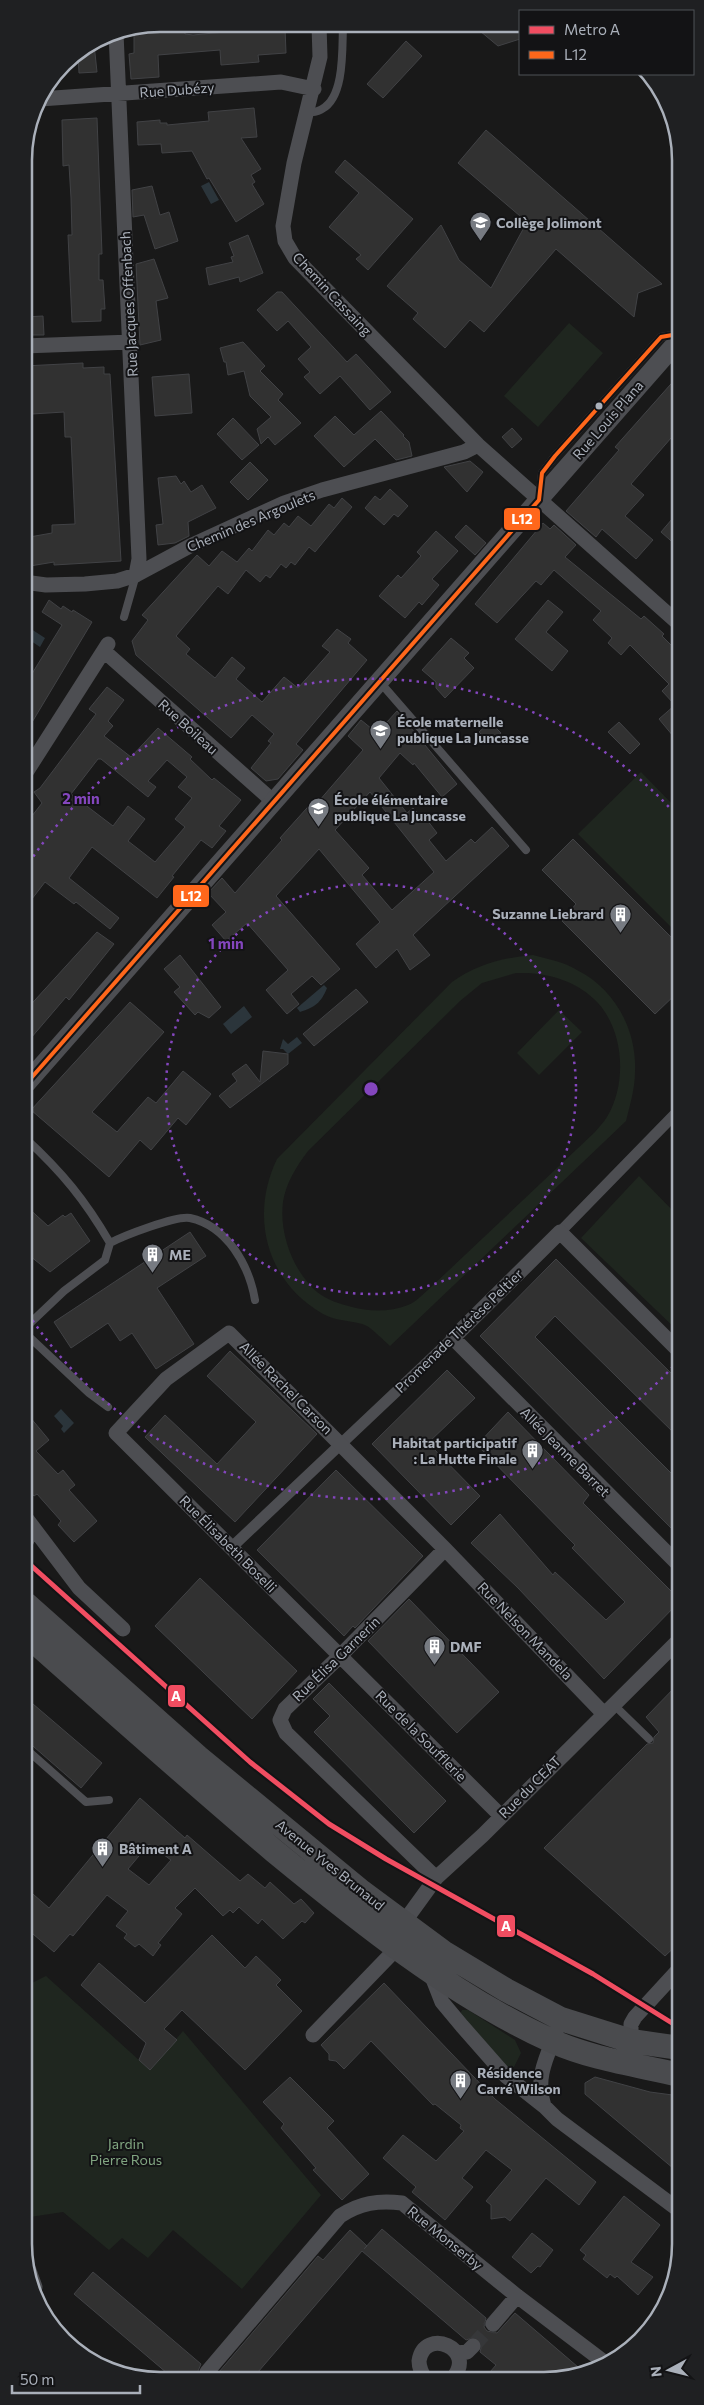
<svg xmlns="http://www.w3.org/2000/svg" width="704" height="2405" viewBox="0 0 704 2405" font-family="Commissioner,sans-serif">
<rect width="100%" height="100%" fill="#191919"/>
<path fill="#1f261f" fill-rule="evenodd" d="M569,323L603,353L538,427L504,396Z
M641,772L678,810L679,935L578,834Z
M533,955C548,959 564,962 577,970C615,989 637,1030 635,1072C635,1088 630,1105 626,1121L390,1346C383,1340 375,1331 367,1326C355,1320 337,1322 323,1314C267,1282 249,1217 277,1159L452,982C478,964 502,958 533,955ZM516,973C544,972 573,979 594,999C624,1027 628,1082 607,1117C604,1122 599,1127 595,1132L429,1289C423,1294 416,1302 408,1305C391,1312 369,1312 352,1307C340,1304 327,1300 317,1292C293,1271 279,1234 283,1202C286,1183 296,1167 308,1151L460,1001L482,983Z
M559,1010L582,1032L539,1075L517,1053Z
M639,1176L679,1217V1332L581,1238Z
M46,1976L150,2070L183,2031L321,2195L242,2289L173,2230L148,2258L122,2238L109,2250L63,2212L30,2217L26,2196V1986Z
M462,2010H468L515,2040L521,2053L514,2067L509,2069L460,2014Z"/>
<path fill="#2b353b" d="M209,182L219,200L211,204L201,186Z
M28,627L45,638L40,647L25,637Z
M324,985L327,988C321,1003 315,1007 300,1012L297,1008Z
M244,1006L252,1017L231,1034L223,1024Z
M297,1037L302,1043L288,1054L283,1049H280L283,1039L288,1044Z
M61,1409L74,1423L64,1433L61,1429L63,1426L54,1416Z"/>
<path fill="#313131" stroke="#414245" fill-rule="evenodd" d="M160,24H184L185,34L193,35L225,32L232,25L235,24H243L250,30L285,28L286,53L258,55L259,62L221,65L220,50L158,55L159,77L131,79L129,54L134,53V29Z
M474,26H520V39L498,46Z
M406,41L422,56L383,98L367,84Z
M94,44L97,72L79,73L78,54Z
M254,108L257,137L241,138L261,169L251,175L255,182L252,184L264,204L236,222L209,178L207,179L192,151L162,153L161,144L138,145L137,122L160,120V123H167V125L209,121L208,112Z
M97,118L102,254H99V280H103L105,309H101V321L72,322L68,235H72L71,198L69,165L63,166L62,120Z
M486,130L662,284L638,293L634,317L556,249L484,332L470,320L445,348L413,319L418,313L387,286L441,225L459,260L491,288L527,222L458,163Z
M345,160L413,219L368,270L356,259L361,255L329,227L359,193L335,172Z
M152,186L160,215L169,212L178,241L155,249L144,215L133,217L132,190Z
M248,235L263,273L240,282L239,277L209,285L206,268L233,262L231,257L234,256L229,243Z
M154,259L168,298L156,301L161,340L140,345L136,264Z
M277,292H282L347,362L356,354L391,392L370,410L340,376L320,394L304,377L310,372L298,359L311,347L288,321L277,331L257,310Z
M43,316L44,335H24V317Z
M243,342L265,366L260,371L283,394L278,400L301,423L275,445L268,437L261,444L257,429L271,417L250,396L244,371L228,375L226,362H224L220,348Z
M83,363V368L104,367V374H110L121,561L54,565V562L24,567V538L52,533V525L75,524L71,437H65L64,412L32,414V410H24V366Z
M189,374L192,413L155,416L152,377Z
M678,376V430L631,484L644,495L625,516L653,540L636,559L602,529L596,537L566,511L619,450L615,447Z
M381,411L404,435L403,436L409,442L412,456L396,460L375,439L344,467L314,436L335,416L354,435Z
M233,418L259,445L242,460L217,434Z
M512,428L522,439L512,448L502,437Z
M470,461L483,472L467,492L444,467Z
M250,462L268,480L248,500L230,482Z
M176,476L181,484L184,481L191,492L202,485L216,508L188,522L189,536L175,543L158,545L156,525L163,524L158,478Z
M390,489L408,506L398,517L394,514L384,525L365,508L375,496L380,500Z
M342,498L352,507L315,552L309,547L295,565L291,562L286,568L281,564L270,578L266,575L260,582L246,570L228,594L218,586L176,636L190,649L186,654L215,678L232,657L245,668L236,679L262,702L284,677L298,688L330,652L322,646L337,629L351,639L348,643L367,660L296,744L303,750L278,779L266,781L251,768L271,743L268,741L274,734L252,715L231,738L136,655L132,641L148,620L142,615L197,555L209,566L222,551L237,562L249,548L252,551L268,530L274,535L284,523L289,527L298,516L311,526L329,504L334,508Z
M678,512V547L661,532Z
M543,523L550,529L554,525L576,545L565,557L641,619L644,616L664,634L662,636L678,652V742L659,719L675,705L662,691L669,684L630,645L621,655L608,643L612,638L593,620L601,611L554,570L541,585L536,581L497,623L475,604Z
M466,525L486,543L475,555L455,537Z
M436,531L458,551L432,579L439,585L422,605L419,602L405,618L379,596L398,575L401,578L421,556L417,552Z
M49,600L61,609L63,606L72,612L73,610L92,622L25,734V685L62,625L42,612Z
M548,600L563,612L546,632L568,651L552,671L515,639Z
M451,638L469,653L464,658L474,668L445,698L436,688V682L422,670Z
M107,687L124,700L108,721L113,726L104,736L131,757L158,728L192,757L190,759L212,780L214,778L241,800L219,826L226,831L212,848L201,840L172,876L174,877L157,898L92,847L69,878L119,918L110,929L76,902L74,904L45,882L25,908V825L42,803L34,792L40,788L96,714L89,709ZM98,759H101L148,797L156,787L148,781L167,760L187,777L178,787L192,798L175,819L185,827L155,862L128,841L145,819L128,806L113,826L71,794Z
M397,711L457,784L442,797L414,763L413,765L400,753L379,778L407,813L413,808L425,821L427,820L437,833L429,840L446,861L471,839L475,843L492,827L509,846L413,935L430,955L410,970L397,949L376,968L356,944L380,922L319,849L276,896L340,969L321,985L312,976L291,994L299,1004L287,1014L266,990L288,970L247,923L226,941L212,925L226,912L208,893L222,878L235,893L282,840L280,838L315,799L319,801L363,750L348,736L361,720L377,733ZM370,792L434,872L392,910L362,875L369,868L335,830Z
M490,722L501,733L490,743L479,732Z
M619,722L640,744L630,754L608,732Z
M573,839L679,945V991L655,1014L562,921L576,904L542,870Z
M97,932L114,944L69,1000L66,997L25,1045V1011Z
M180,955L221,1007L209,1018L198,1012L195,1015L174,992L180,987L164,969Z
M356,989L368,1002L314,1046L303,1034Z
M130,1002L164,1032L92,1112L117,1132L148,1097L156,1103L183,1071L211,1094L186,1125L178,1118L151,1150L140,1140L109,1177L31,1110Z
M263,1051L288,1054V1064L230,1108L219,1096L237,1081L232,1074L246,1064L260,1082Z
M25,1205L48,1226L63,1215L65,1217L71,1213L90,1241L50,1272L25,1252Z
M190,1232L206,1256L157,1288L194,1344L156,1369L132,1333L120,1341L108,1323L71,1348L54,1322Z
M556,1259L679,1381V1438L555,1316L535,1337L679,1481V1536L480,1336Z
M230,1351L317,1434L235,1522L145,1437L165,1415L217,1464L256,1422L207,1376Z
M447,1370L475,1398L428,1443L480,1496L451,1525L372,1444Z
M25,1411L49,1440L36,1451L58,1474L63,1470L75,1485L69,1490L97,1521L74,1542L58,1525L61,1521L37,1494L34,1496L25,1486Z
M508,1412L589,1495L583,1503L679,1599V1602L604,1679L518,1588L471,1543L500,1514L553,1575L555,1572L606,1620L625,1602L572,1548L575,1545L477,1445Z
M336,1470L423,1556L355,1628L353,1626L344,1636L257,1550Z
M200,1578L297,1671L252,1719L155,1626Z
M409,1599L499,1692L457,1733L368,1641Z
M329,1683L446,1801L414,1833L314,1732L330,1716L313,1699Z
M679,1683L680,1942L665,1956L544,1848L647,1744L653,1743L654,1737L659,1732L646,1717Z
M26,1698L102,1763L81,1788L26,1740Z
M140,1798L185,1838L187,1835L240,1881L248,1874L265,1888L270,1882L294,1904L301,1899L314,1913L305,1923L302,1921L283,1939L262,1919L258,1924L239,1907L233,1913L230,1910L223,1916L195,1888L175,1908L182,1914L158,1943L161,1945L153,1956L139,1944L135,1947L124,1938L127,1934L116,1926L128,1911L107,1895L73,1936L70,1934L54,1952L26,1928V1888L49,1908ZM149,1844L171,1860L149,1885L128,1869Z
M212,1935L245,1968L256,1956L281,1980L276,1985L302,2011L245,2070L182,2010L164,2029L177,2040L150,2070L139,2060L146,2043L81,1985L99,1963L145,2003Z
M384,1983L495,2099L596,2182L579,2205L546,2178L510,2221L505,2217L491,2219V2205L486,2201L512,2170L486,2150L462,2178L473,2187L445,2220L412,2192L416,2187L383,2158L403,2135L436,2161L464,2131L460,2128L461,2125L435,2104L433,2105L371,2041L344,2069L336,2061L329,2060V2054L321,2045Z
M290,2077L334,2121L327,2128L369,2174L342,2200L313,2170L316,2168L281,2128L284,2124L263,2102Z
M595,2077L650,2092L680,2096V2174L585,2094V2083Z
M624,2196L660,2225L631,2262L653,2277L638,2295L617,2276L615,2278L610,2274L607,2278L583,2259L586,2255L580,2250Z
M382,2229L486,2318L484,2327L487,2331L497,2333L515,2313L585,2373L570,2379H484L496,2365L480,2352L482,2344L480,2340L475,2337L466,2340L362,2251L252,2379H213L318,2256L323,2260L350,2230L367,2246L364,2249Z
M532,2233L553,2250L540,2267L538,2266L531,2273L512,2257Z
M93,2272L201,2364L198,2371L201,2379H174L74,2294Z"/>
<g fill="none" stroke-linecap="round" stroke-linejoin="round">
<path stroke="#363739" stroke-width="15" stroke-dasharray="15 8" stroke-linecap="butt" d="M473,2346L493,2324"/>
<path stroke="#4d4e52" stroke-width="8" d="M307,113C312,112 318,112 322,109C345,97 342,48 343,25
M540,493L542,473L555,456L661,337L678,334
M124,617L136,575
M379,681L526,850
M25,1138C62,1172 85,1200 110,1243
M25,1328L64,1291L105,1260L110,1243C123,1236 177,1215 190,1218C227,1226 249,1265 255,1300
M25,1333L89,1393L108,1407
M613,1704L649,1739
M26,1749L86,1802L109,1800"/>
<path stroke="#4d4e52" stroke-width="11" d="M560,1232L679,1110
M232,1547L453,1338"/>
<path stroke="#4d4e52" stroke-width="15" d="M319,25L320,57L294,163L283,226L285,241L295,258L478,445L678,623
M116,33L139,559L136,575
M40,99L281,82L314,89
M24,346L131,342
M24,582L46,585L85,584L117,581L136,575L190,546L284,503L322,490L464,452L478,445
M104,651L274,802
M25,774L108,644
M679,1351L560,1232L453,1338L679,1565
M26,1518L79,1588L123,1629
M26,1542L33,1527
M501,1816L116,1433L166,1379L229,1333L445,1549L604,1714
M436,1878L286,1733L280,1720L285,1709L340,1656L445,1549
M399,1929L436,1878L483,1835L679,1640
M431,1974L442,2002L462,2026L506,2076L544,2106L557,2119L680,2211
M313,2035L397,1948
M631,2041V2024L635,2017L680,1968
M544,2106C535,2079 546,2058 556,2033
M26,2262L35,2287
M493,2324L517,2296
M457,2353L467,2352L473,2346
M207,2372L340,2216C360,2203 378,2200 402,2203L517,2296L608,2365
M426,2379C422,2375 419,2367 419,2361C424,2326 479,2349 452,2379"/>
<path stroke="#4d4e52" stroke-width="19" d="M25,1085L678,341"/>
<path stroke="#4a4b4e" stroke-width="24" d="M26,1604L198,1757L362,1892L443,1952L506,1990L561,2019L631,2041L680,2048
M26,1634C108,1707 190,1780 274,1851C358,1920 452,1996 552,2041C592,2059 637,2065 680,2075"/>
<defs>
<path id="bus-1" d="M25,1085L539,500L542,473L555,456L661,337L678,334"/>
</defs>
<use href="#bus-1" stroke="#131315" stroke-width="8"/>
<use href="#bus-1" stroke="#ff671b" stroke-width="4"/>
<defs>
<path id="metro-1" d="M26,1561L250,1762L329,1824L386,1859L593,1974L680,2028"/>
</defs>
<use href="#metro-1" stroke="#131315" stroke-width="9"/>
<use href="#metro-1" stroke="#f14d61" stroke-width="5"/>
</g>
<g fill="none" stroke="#8446be" stroke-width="2.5" stroke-dasharray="2.5 5">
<circle cx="371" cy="1089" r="205"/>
<path d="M678 1361A410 410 0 0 1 27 1312M25 869A410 410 0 0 1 678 817"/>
</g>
<defs>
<symbol id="school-pin" viewBox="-11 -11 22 30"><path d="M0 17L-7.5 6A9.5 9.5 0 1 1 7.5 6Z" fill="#777b82" stroke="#131315"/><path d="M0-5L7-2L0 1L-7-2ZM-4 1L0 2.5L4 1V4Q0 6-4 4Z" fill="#fff"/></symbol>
<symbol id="building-pin" viewBox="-11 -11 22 30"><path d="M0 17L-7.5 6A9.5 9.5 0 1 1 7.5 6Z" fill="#777b82" stroke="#131315"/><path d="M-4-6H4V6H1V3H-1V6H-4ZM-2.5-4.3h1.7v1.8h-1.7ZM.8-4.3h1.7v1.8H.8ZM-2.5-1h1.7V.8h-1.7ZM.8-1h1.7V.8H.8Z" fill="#fff"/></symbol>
</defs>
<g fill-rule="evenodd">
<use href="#school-pin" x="468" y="210" width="25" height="34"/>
<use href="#school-pin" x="368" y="718" width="25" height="34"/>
<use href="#school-pin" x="306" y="796" width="25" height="34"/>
<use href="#building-pin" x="608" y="902" width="25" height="34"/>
<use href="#building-pin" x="140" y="1242" width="25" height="34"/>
<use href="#building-pin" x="520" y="1438" width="25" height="34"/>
<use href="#building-pin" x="422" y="1634" width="25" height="34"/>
<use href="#building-pin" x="90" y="1836" width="25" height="34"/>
<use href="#building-pin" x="448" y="2068" width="25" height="34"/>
</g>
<circle fill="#aab0ba" stroke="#131315" stroke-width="2" cx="599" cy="406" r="4.5"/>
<g text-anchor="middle" stroke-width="4" stroke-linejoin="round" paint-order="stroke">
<g font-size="14" fill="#aab0ba" stroke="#131315">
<text transform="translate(177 90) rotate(-4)" y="5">Rue Dubézy</text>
<text transform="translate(332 294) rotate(47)" y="5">Chemin Cassaing</text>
<text transform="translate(129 304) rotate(-93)" y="5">Rue Jacques Offenbach</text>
<text transform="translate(608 420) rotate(-49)" y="5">Rue Louis Plana</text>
<text transform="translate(251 521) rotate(-23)" y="5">Chemin des Argoulets</text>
<text transform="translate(188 727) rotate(42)" y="5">Rue Boileau</text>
<text transform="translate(459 1331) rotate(-44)" y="5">Promenade Thérèse Peltier</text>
<text transform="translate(286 1388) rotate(45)" y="5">Allée Rachel Carson</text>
<text transform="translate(565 1452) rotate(45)" y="5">Allée Jeanne Barret</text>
<text transform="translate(228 1544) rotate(45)" y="5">Rue Élisabeth Boselli</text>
<text transform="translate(525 1631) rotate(46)" y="5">Rue Nelson Mandela</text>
<text transform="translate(336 1659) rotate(-44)" y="5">Rue Élisa Garnerin</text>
<text transform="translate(421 1736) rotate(45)" y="5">Rue de la Soufflerie</text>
<text transform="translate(530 1787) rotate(-45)" y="5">Rue du CEAT</text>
<text transform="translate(330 1865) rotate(39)" y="5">Avenue Yves Brunaud</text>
<text transform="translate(445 2238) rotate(39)" y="5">Rue Monserby</text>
</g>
<g font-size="14" font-weight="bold" fill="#aab0ba" stroke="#131315" text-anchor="start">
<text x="496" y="228">Collège Jolimont</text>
<text x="397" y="727">École maternelle<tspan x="397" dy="16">publique La Juncasse</tspan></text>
<text x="334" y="805">École élémentaire<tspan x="334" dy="16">publique La Juncasse</tspan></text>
<text x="604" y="919" text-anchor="end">Suzanne Liebrard</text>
<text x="169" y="1260">ME</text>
<text x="517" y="1448" text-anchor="end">Habitat participatif<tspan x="517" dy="16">: La Hutte Finale</tspan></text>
<text x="450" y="1652">DMF</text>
<text x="119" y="1854">Bâtiment A</text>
<text x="477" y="2078">Résidence<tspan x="477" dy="16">Carré Wilson</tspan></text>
</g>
<g font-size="14" fill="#81a581" stroke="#131315">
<text x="126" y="2149">Jardin<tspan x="126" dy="16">Pierre Rous</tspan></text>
</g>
</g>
<path d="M0 0H704V2405H0ZM160 32H544A128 128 0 0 1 672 160V2244A128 128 0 0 1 544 2372H160A128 128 0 0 1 32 2244V160A128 128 0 0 1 160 32Z" fill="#1f2022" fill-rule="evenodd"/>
<path fill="none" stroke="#aab0ba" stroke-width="2.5" d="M160 32H544A128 128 0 0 1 672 160V2244A128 128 0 0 1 544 2372H160A128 128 0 0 1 32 2244V160A128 128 0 0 1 160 32Z"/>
<circle cx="371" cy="1089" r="8" fill="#8446be" stroke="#131315" stroke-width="2.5"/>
<g font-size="15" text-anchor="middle" font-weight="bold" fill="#8446be" stroke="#131315" stroke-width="4" stroke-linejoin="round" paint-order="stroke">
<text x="81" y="804">2 min</text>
<text x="226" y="949">1 min</text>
</g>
<g stroke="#131315" stroke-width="2">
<rect x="503" y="507" width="38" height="24" rx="5" fill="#ff671b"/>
<rect x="172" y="884" width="38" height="24" rx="5" fill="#ff671b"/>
<rect x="167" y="1684" width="19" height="24" rx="5" fill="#f14d61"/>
<rect x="496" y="1914" width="20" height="24" rx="5" fill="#f14d61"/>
</g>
<g font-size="14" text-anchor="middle" font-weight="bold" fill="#fff">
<text x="522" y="524">L12</text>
<text x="191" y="901">L12</text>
<text x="176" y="1701">A</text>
<text x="506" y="1931">A</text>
</g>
<rect x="519" y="10" width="175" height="65" fill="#131315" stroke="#4f5257"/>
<rect x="529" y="26" width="25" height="8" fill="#f14d61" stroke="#4f5257"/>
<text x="564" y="35" font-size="15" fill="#aab0ba">Metro A</text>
<rect x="529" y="51" width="25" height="8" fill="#ff671b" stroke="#4f5257"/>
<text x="564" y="60" font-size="15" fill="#aab0ba">L12</text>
<g transform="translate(669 2370) rotate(263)" stroke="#131315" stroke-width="4" paint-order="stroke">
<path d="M0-4L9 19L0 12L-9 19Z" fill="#aab0ba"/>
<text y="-8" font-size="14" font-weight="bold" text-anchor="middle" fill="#aab0ba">N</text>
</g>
<path d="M12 2385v8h128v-8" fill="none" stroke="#aab0ba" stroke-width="2.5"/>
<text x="20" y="2385" font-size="15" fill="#aab0ba" stroke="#131315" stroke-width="4" paint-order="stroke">50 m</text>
</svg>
